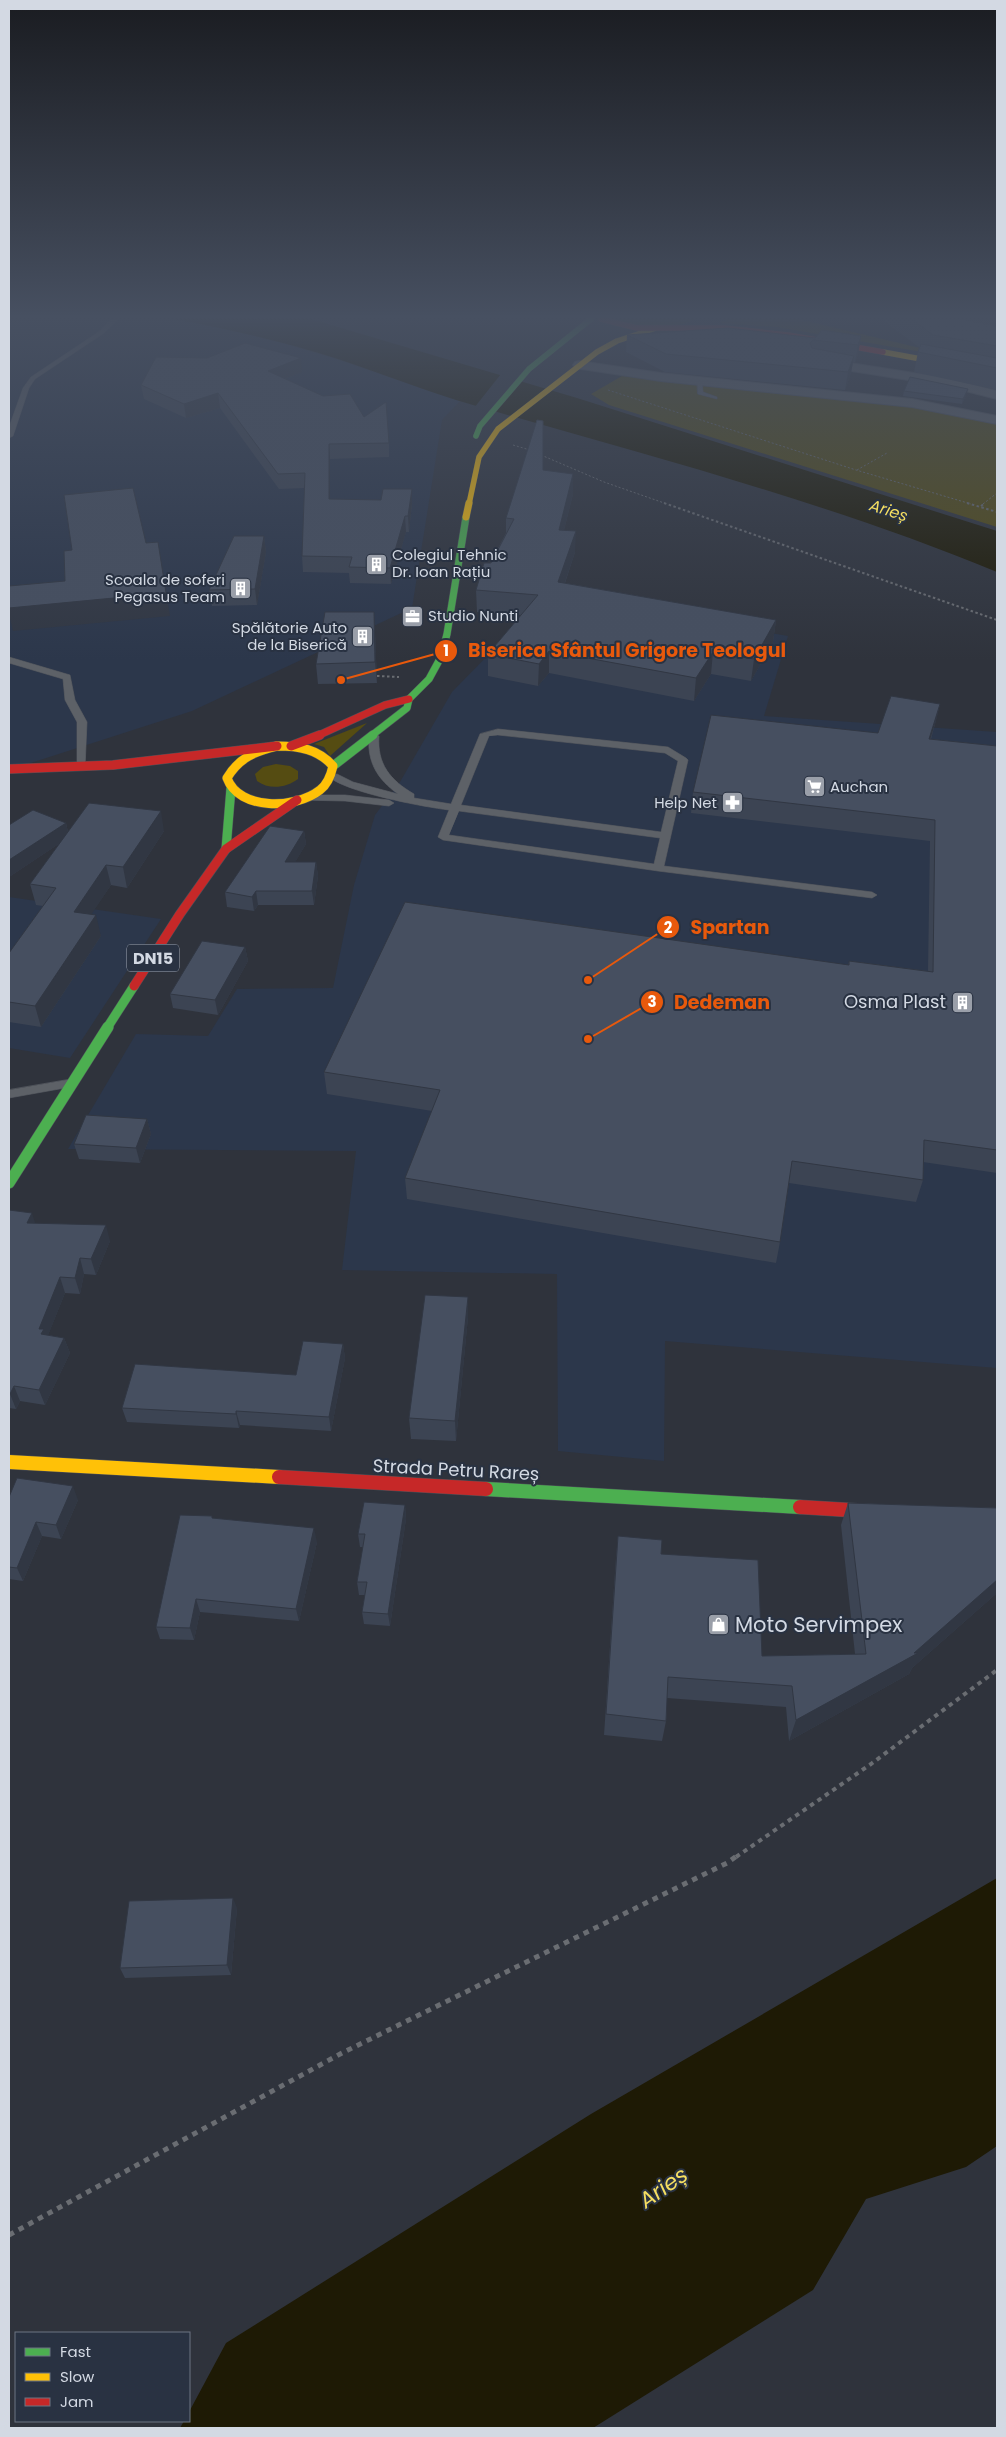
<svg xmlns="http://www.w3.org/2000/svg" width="1006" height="2437" viewBox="0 0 1006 2437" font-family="Poppins,sans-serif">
<rect width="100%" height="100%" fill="#2f333c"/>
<path fill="#2c374b" d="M40,319H174L203,324L279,342L336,359L460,401L442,420L412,608L192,711L9,770V322Z
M547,595L788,636L764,716L997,732V1368L665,1341L664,1461L558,1451L557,1274L342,1270L356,1151L68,1149L136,1034L208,1036L237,989L333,988L354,885L375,815L400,782L452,692Z
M9,897L161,919L70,1058L9,1048Z"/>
<path fill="#554c12" d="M607,319H696C668,332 636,325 607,319Z
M728,319H798L937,352L934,354L777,327L720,323Z
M622,376L910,404L997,422V527L609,405L591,394Z
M367,723L330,756L324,747L314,744Z
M276,764L290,766L298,771V779C286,788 269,790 257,781L255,774L263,767Z"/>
<path fill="#1e1a05" d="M174,319H311L577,398L997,531V572C828,502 649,456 473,405C428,392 383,374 338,359C284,342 229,329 174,319Z
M997,1878V2146L966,2167L866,2199L813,2290L593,2428H180L184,2421H189V2412L226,2343L591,2114Z"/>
<path fill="#2f333c" d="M501,374L523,380L494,413L474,408Z"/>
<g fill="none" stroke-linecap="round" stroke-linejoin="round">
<defs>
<path id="lane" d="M111,319H118L104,333L35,379L29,388L13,436L9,438V427L23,388L31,377L100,331Z
M697,380L702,381L703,392L717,397V399L698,394Z
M9,657L70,675L75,700L87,722L85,768L77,766V722L65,700L63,679L9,663Z
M498,729L668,747L686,758L688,760L664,866L872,892L877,895L872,898L658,871L443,840L438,837L449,810C424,807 344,792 328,776L337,774L353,782L398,794C377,779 367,762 369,736L374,733L379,736C377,764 390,780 414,794V798L451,804L480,734ZM498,735L665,753L678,761L661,832L461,805L489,736ZM459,811L660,838L654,864L449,835Z
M304,795H345L389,800L394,803L389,806L345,801L300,800V796Z
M72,1079L76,1080L78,1083L76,1086L9,1098V1090Z"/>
<path id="street" d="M818,358L946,378L997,391V399L946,386L814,365L812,362L814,359Z
M579,361L661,373L912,399L997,416V424L912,407L661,381L575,368L573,365L575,362Z"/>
<path id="fast-far4" d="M476,436L480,426L529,369L591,319"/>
<path id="fast-far3" d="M371,736L407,708L409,699L429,679L441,657L447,634L466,517"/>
<path id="fast-far2" d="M333,766L373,735
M226,849L231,788
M107,1028L134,986"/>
<path id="fast-far1" d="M9,1183L108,1027"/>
<path id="fast" d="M486,1489L800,1507"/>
<path id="slow-far3" d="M883,352L997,373
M469,504L479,457L498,429L597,352L617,341L656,328"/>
<path id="slow-far2" d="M466,517L469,503"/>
<path id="slow-far1" d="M277,746C299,746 318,749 333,766C331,775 328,784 320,790C296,809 239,811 227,778C239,758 255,751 277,746Z"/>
<path id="slow" d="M9,1462L279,1477"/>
<path id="jam-far3" d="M601,319L637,328H724L788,335L883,352"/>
<path id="jam-far2" d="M317,736L385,705L409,699"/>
<path id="jam-far1" d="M291,746L320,735
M9,769L113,765L277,746
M134,986L180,914L226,849L297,800"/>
<path id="jam" d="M279,1477L486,1489
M800,1507L882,1512"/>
</defs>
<use href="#lane" stroke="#4d5159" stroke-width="1"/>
<use href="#street" stroke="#4d5159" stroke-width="2"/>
<use href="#fast-far4" stroke="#4d5159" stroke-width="6"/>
<use href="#fast-far3" stroke="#4d5159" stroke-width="8"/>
<use href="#fast-far2" stroke="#4d5159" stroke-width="10"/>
<use href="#fast-far1" stroke="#4d5159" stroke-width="12"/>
<use href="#fast" stroke="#4d5159" stroke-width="15"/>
<use href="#slow-far3" stroke="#4d5159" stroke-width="6"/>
<use href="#slow-far2" stroke="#4d5159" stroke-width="8"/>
<use href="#slow-far1" stroke="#4d5159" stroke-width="10"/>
<use href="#slow" stroke="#4d5159" stroke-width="15"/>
<use href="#jam-far3" stroke="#4d5159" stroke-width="6"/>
<use href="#jam-far2" stroke="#4d5159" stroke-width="8"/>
<use href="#jam-far1" stroke="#4d5159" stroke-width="10"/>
<use href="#jam" stroke="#4d5159" stroke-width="15"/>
<path stroke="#6a6d72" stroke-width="1" stroke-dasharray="2 2" stroke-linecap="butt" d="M608,390L856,470L971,504
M513,445L530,450
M541,455L604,482L667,504
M857,470L887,453
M983,504L997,493"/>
<path stroke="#6a6d72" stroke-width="2" stroke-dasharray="2.5 2.5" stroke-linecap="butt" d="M664,503L997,620
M967,503L997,512
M981,506L985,503
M377,676L399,677"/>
<path stroke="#6a6d72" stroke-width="4" stroke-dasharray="4.5 4.5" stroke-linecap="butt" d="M736,1857L871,1764L997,1670"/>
<path stroke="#6a6d72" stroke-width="5" stroke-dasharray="5.5 5.5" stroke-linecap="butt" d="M9,2235L342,2053L727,1863L738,1855"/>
<use href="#lane" fill="#5d6167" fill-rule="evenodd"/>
<use href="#street" fill="#5d6167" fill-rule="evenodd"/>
<use href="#fast-far4" stroke="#4caf50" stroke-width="5.5"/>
<use href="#fast-far3" stroke="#4caf50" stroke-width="7"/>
<use href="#fast-far2" stroke="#4caf50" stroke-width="9"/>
<use href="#fast-far1" stroke="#4caf50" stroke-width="11"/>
<use href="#fast" stroke="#4caf50" stroke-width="14"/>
<use href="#slow-far3" stroke="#ffc107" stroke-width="5.5"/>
<use href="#slow-far2" stroke="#ffc107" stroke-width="7"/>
<use href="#slow-far1" stroke="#ffc107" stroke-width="9"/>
<use href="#slow" stroke="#ffc107" stroke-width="14"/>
<use href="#jam-far3" stroke="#c62828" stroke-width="5.5"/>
<use href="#jam-far2" stroke="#c62828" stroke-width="7"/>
<use href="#jam-far1" stroke="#c62828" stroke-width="9"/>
<use href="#jam" stroke="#c62828" stroke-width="14"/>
</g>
<path fill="#3c4453" d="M881,319H964L965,320L997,326V390L914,372L919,347Z
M627,335L815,338L861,336L858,354L855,362H853L851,373L845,390L665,372L626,352Z
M302,372L285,379L364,417L389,443V457L330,459V499L381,500L412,489V504L409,532H406L391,584L350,583L349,573L303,572L302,556L305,488L279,489L220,408L186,418L144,399L141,385Z
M904,391L966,395L962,404L903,396Z
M543,470L573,474V494L564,530L575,552L565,583L776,620L773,642L751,681L711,674L694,701L549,673L538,686L488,676V654L521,615L477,612L476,590L506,533V518Z
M264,536L266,552L257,605L212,606L209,590Z
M375,632L377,683L318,684L316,664Z
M940,704L935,724L931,739L997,746V1173L923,1162V1180L916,1202L789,1183L780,1242L776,1263L407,1199L405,1178L432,1111L327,1094L324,1072L848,965L849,961L928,971L930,841L691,813L693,792L878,733Z
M66,823L68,832L164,831L127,888L111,885L91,914L101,936L41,1027L9,1022V953L43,906L36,905L30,884L60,843L9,877V825Z
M304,831L306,844L295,862H316L318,876L314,905H258L254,911L227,907L225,892Z
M245,947L248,961L218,1015L173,1008L170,994Z
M147,1119L151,1134L140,1163L79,1159L74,1144Z
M9,1211L35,1223L110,1241L96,1275L84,1274L80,1294L65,1293L48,1335L64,1338L70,1353L45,1405L20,1401L16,1409L9,1408Z
M468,1297V1317L456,1441L411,1439L409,1418Z
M343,1344L345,1358L331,1431L240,1425L239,1428L127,1422L122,1408L296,1375Z
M9,1497L78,1500L61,1539L42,1536L23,1581L9,1579Z
M848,1503L997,1508V1593L912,1668L909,1674L789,1741L786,1707L667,1698L666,1721L662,1741L604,1735L616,1558L618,1536L661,1554L762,1656L855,1654L841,1525Z
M405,1505L406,1519L390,1626L364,1624L362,1612L365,1595H359L357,1582L363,1547H360L358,1534Z
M212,1519L317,1542L299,1621L200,1612L194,1640L160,1639L156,1627Z
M237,1908L231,1975L125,1978L120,1968Z"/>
<path fill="#313743" d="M861,336L858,354L855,362L858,345Z
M854,356L851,373L845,390L848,372Z
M301,358L302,372L269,385L268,371Z
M968,389L966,395L962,404L963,399Z
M218,393L220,408L186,418L184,404Z
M329,444L330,459V515L329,499Z
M573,474V494L559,550V530Z
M412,489V504L409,532L408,516Z
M405,516L406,532L391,584L390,568Z
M576,531L575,552L558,603V582Z
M264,536L266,552L257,605L255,589Z
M158,542L170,616L13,631L9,615V608Z
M374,612L375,632L377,683L375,662Z
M776,620L773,642L751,681L754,659Z
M549,651V673L538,686L539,664Z
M713,652L711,674L694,701L696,678Z
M940,704L935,724L924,759L929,739Z
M161,811L164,831L127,888L123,867Z
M66,823L69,837L9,877V860Z
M304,831L306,844L287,876L285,862Z
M316,862L318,876L314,905L312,891Z
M106,865L111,885L79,933L74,912Z
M256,891L258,905L254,911L252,897Z
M96,915L101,936L41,1027L35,1006Z
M245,947L248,961L218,1015L215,1000Z
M147,1119L151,1134L140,1163L136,1148Z
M32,1213L37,1229L27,1223Z
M106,1225L110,1241L96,1275L91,1259Z
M80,1258L84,1274L80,1294L75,1278Z
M60,1277L65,1293L47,1338L46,1350L39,1329Z
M468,1297V1317L456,1441L455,1421Z
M64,1338L70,1353L45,1405L39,1390Z
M343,1344L345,1358L331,1431L329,1417Z
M14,1386L20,1401L16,1409L10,1394Z
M236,1411L240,1425L239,1428L236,1414Z
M73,1486L78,1500L61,1539L56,1525Z
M405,1505L406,1519L390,1626L388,1614Z
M36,1522L42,1536L23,1581L17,1568Z
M314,1528L317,1542L299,1621L296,1609Z
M997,1580V1593L912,1668L909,1674L789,1741L796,1720L914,1653Z
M196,1599L200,1612L194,1640L190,1628Z
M233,1898L237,1908L231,1975L227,1965Z"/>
<path fill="#464f60" stroke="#313743" d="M912,319H964L965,320L997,326V346L933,335Z
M728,328L815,338L822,330L861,336L858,345L813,340L810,343L812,348L854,356L848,372L666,354L627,335Z
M245,343L301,358L268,371L323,396L350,394L364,417L386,402L389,443L329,444V499L381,500L383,489H412L408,516H405L390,568L349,567L352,557L302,556L305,473L278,474L218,393L184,404L141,385L156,357L207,358Z
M921,344L997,358V368L918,352Z
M910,377L968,389L963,399L904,391Z
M537,420L543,421V470L573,474L559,530L576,531L558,582L776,620L754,659L713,652L696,678L549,651L539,664L488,654L538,595L476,590L484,563H491L514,519L506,518Z
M133,488L146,543L158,542L166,593L9,608V586L65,581L64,551L72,550L64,495Z
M234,536H264L255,589L209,590Z
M325,612H374L375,662L316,664Z
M891,696L940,704L929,739L997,746V1150L924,1140L923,1180L792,1161L780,1242L405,1178L440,1090L324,1072L405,902L849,965V961L933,972L935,820L693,792L711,715L878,733Z
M89,803L161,811L123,867L106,865L74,912L96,915L35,1006L9,1002V953L56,888L30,884Z
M33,810L66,823L9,860V825Z
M270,826L304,831L285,862H316L312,891H256L252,897L225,892Z
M202,941L245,947L215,1000L170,994Z
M86,1115L147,1119L136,1148L74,1144Z
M9,1210L32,1213L27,1223L106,1225L91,1259L80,1258L75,1278L60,1277L39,1329H44L41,1334L64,1338L39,1390L14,1386L10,1394H9Z
M425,1295L468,1297L455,1421L409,1418Z
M303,1341L343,1344L329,1417L236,1411V1414L122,1408L135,1364L296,1375Z
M17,1478L73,1486L56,1525L36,1522L17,1568L9,1567V1497Z
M364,1502L405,1505L388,1614L362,1612L367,1582H357L365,1534H358Z
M848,1503L997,1508V1580L914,1653H918L796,1720L792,1686L668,1677L666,1721L606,1714L618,1536L662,1540L661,1554L758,1560L762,1656L866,1654Z
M180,1515L212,1516V1518L314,1528L296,1609L196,1599L190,1628L156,1627Z
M233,1898L227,1965L120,1968L129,1901Z"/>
<linearGradient id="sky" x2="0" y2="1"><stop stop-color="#1a1c21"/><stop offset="0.48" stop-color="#475061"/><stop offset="1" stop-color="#475061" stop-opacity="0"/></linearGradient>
<rect width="1006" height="660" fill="url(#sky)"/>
<defs>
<symbol id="building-square" viewBox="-11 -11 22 22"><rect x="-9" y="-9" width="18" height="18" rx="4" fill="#9a9fa9" stroke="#293242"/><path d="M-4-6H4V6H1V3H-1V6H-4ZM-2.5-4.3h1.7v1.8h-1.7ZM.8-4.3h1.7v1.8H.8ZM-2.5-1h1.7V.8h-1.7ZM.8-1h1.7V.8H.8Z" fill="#fff"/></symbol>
<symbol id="office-square" viewBox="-11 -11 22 22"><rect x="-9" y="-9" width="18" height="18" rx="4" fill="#9a9fa9" stroke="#293242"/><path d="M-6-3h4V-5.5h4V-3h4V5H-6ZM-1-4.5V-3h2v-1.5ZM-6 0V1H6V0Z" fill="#fff"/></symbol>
<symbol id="supermarket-square" viewBox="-11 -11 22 22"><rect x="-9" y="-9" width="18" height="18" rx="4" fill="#9a9fa9" stroke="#293242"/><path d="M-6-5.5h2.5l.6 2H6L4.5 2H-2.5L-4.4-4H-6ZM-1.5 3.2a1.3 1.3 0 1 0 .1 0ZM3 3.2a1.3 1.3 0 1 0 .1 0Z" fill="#fff"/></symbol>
<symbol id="pharmacy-square" viewBox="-11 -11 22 22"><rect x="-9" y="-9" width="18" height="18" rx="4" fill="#9a9fa9" stroke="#293242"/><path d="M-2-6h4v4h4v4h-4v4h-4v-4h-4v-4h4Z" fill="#fff"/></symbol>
<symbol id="shop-square" viewBox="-11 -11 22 22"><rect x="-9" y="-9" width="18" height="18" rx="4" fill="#9a9fa9" stroke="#293242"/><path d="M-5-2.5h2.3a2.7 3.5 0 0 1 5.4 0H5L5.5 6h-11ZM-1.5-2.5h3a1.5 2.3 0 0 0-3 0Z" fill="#fff"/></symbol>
</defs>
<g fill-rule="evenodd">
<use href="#building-square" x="364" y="552" width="25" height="25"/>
<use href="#building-square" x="228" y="576" width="25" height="25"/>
<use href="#office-square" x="400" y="604" width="25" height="25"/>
<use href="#building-square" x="350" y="624" width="25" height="25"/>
<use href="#supermarket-square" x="802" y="774" width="25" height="25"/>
<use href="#pharmacy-square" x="720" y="790" width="25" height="25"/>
<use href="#building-square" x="950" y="990" width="25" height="25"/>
<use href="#shop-square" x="706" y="1612" width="25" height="25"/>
</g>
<g text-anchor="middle" stroke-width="4" stroke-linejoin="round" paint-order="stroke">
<g font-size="15" fill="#d3d9e3" stroke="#293242" text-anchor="start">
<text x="392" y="560">Colegiul Tehnic<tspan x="392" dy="17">Dr. Ioan Rațiu</tspan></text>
<text x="225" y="585" text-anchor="end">Scoala de soferi<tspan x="225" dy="17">Pegasus Team</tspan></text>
<text x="428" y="621">Studio Nunti</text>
<text x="347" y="633" text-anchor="end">Spălătorie Auto<tspan x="347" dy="17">de la Biserică</tspan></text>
<text x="830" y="792">Auchan</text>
<text x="717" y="808" text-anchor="end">Help Net</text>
</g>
<g font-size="16" font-style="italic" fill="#f5de61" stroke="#293242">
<text transform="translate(889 510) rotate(18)" y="6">Arieș</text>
</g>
<rect fill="#293242" stroke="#a0a7b3" stroke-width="1" x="127" y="944.5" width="52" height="27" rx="4"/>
<g font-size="16" font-weight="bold" fill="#d3d9e3">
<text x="153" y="964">DN15</text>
</g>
<g font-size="18" fill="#d3d9e3" stroke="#293242" text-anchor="end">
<text x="946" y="1008">Osma Plast</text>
</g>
<g font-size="18" fill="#d3d9e3" stroke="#293242">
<text transform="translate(456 1470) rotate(3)" y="6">Strada Petru Rareș</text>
</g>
<g font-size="21" fill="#d3d9e3" stroke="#293242" text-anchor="start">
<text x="735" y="1632">Moto Servimpex</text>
</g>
<g font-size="22" font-style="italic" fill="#f5de61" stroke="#293242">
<text transform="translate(663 2187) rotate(-35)" y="8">Arieș</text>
</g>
</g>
<path fill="none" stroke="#e8590c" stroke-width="2" d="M341 680L446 651M588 980L668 927M588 1039L652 1002"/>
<g fill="#e8590c" stroke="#293242" stroke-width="2">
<circle cx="341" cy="680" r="5"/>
<circle cx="588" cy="980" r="5"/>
<circle cx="588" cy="1039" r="5"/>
<circle cx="446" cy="651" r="12"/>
<circle cx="668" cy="927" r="12"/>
<circle cx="652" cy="1002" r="12"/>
</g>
<g font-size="15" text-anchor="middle" font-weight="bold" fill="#fff">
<text x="446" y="656">1</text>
<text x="668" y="933">2</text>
<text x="652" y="1007">3</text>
</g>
<g font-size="19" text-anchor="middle" font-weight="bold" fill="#e8590c" stroke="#293242" stroke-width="4" stroke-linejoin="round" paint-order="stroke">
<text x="627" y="657">Biserica Sfântul Grigore Teologul</text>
<text x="730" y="934">Spartan</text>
<text x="722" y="1009">Dedeman</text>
</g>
<rect width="1006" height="2437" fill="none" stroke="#d3d9e3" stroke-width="20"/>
<rect x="15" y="2332" width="175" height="90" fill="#293242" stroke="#6d7582"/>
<rect x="25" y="2348" width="25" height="8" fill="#4caf50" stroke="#6d7582"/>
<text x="60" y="2357" font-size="15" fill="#d3d9e3">Fast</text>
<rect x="25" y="2373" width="25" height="8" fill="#ffc107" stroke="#6d7582"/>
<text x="60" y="2382" font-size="15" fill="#d3d9e3">Slow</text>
<rect x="25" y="2398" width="25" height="8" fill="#c62828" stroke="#6d7582"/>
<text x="60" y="2407" font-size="15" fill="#d3d9e3">Jam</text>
</svg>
